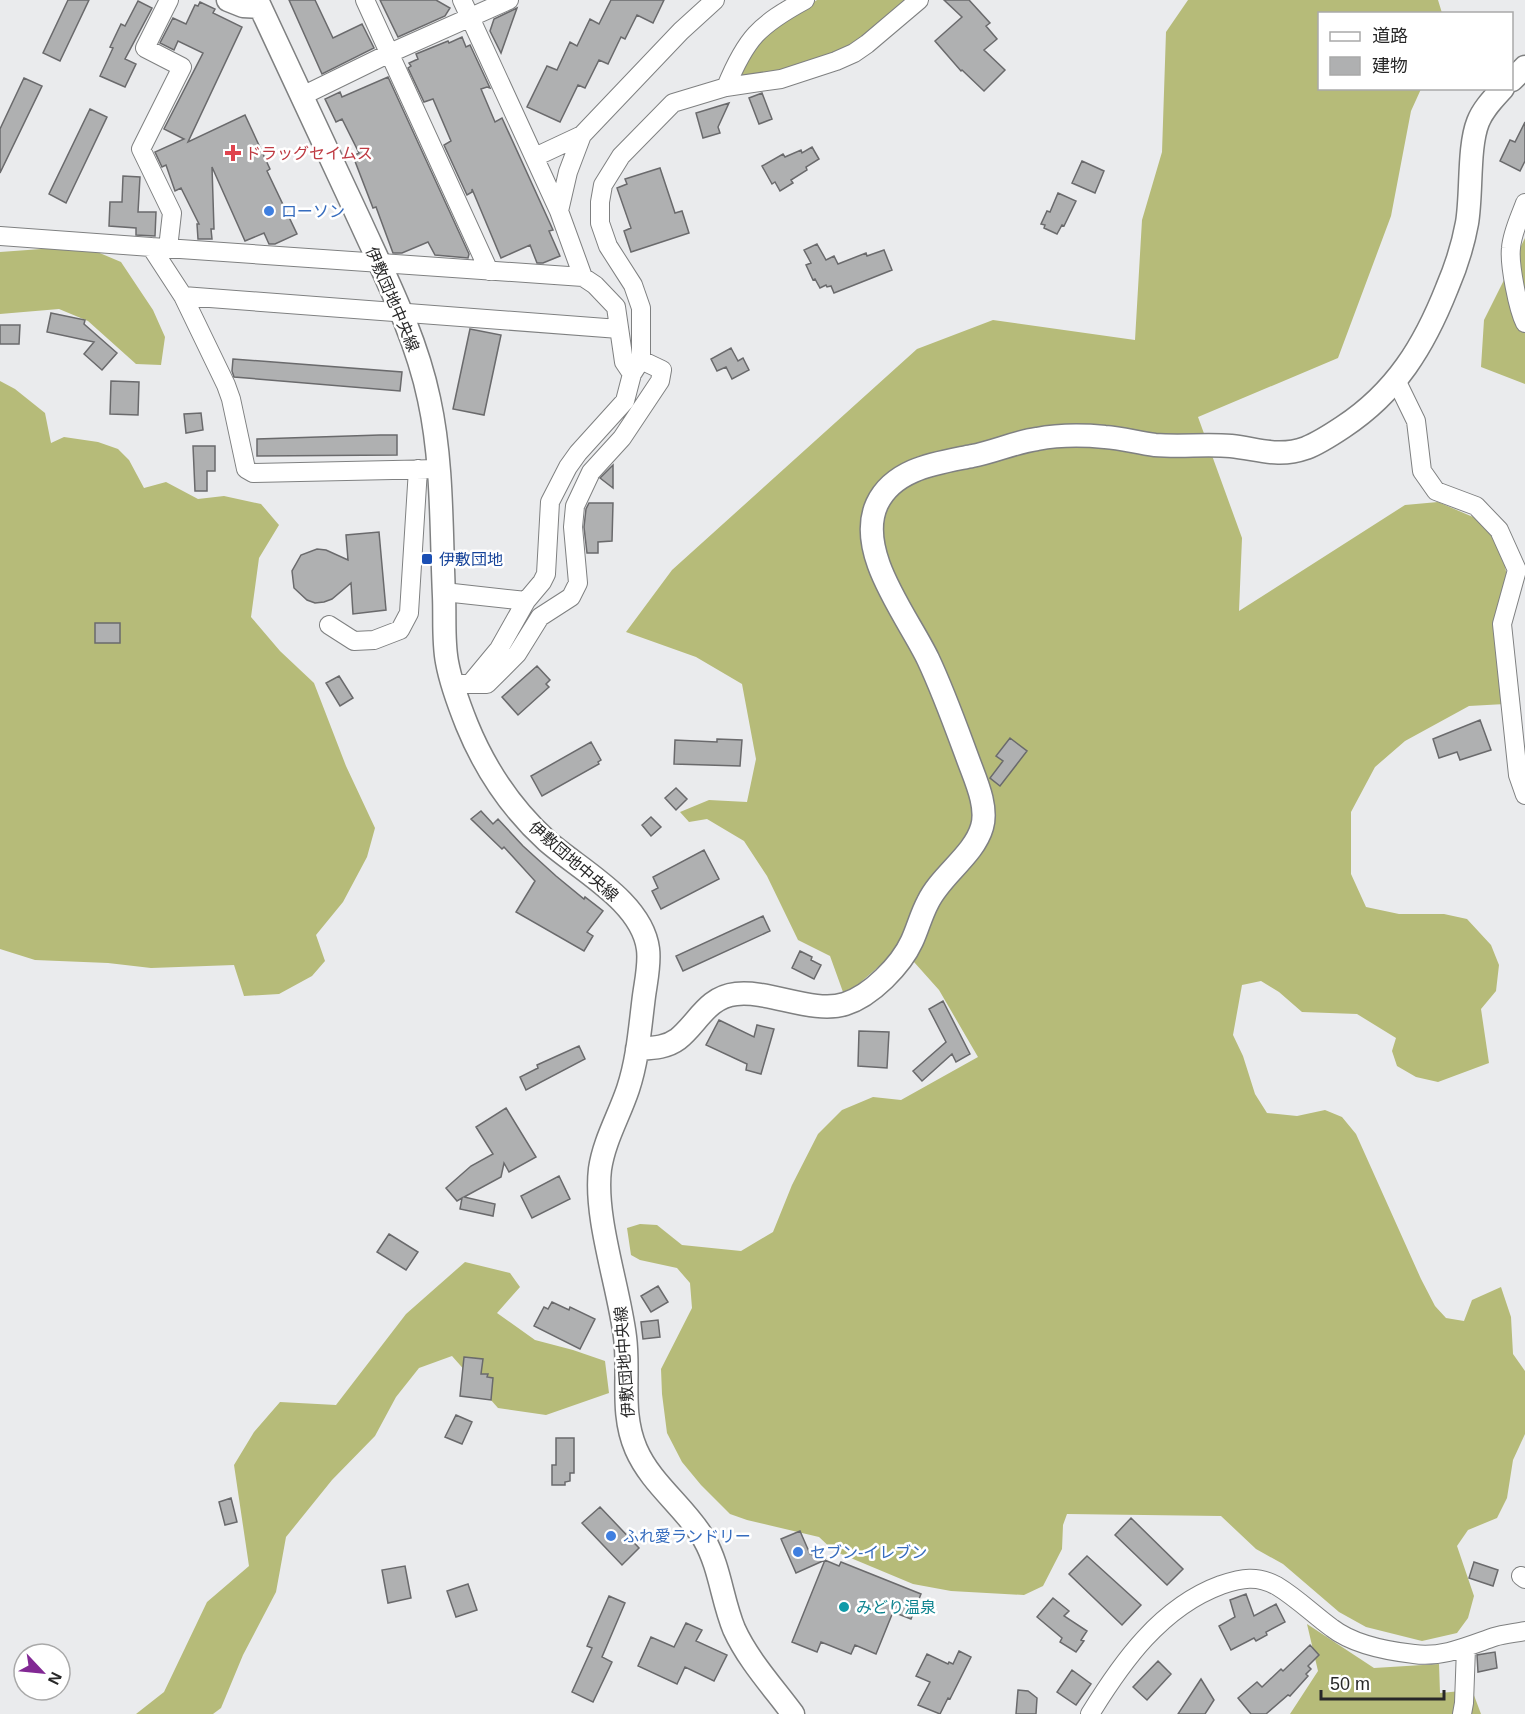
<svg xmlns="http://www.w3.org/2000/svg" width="1525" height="1714" viewBox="0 0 1525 1714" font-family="Arial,'Noto Sans JP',sans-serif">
<rect width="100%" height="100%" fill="#eaebed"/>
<path fill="#b6bb79" d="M817,0H910L853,46L806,69L740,80L739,69L770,30Z
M1188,0H1438L1442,13L1320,14V88L1421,89L1411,111L1391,216L1338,358L1198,417L1242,538L1239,611L1405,505L1438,502L1473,517L1493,534L1502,550L1507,577L1505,704L1469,706L1405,741L1375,767L1351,812V874L1366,907L1399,914H1444L1467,919L1491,945L1499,965L1496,991L1481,1009L1489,1063L1438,1082L1416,1077L1397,1066L1392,1051L1396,1038L1357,1014L1302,1012L1279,992L1261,981L1242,985L1233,1035L1243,1056L1255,1094L1267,1113L1297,1116L1325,1110L1342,1117L1356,1134L1421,1279L1435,1306L1446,1318L1464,1321L1472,1300L1501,1287L1511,1317L1513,1354L1525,1371V1434L1513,1460L1507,1498L1497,1518L1468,1530L1457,1546L1474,1596L1468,1618L1457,1633L1422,1641L1366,1627L1339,1612L1283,1564L1256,1549L1221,1516L1067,1514L1063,1525L1062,1549L1043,1586L1024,1595L951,1591L913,1584L834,1551L819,1537L747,1520L730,1514L701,1485L682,1462L667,1433L662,1394L661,1369L692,1308L690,1283L677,1268L640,1260L631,1255L627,1228L640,1224L657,1225L682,1245L741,1251L773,1232L792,1185L818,1134L842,1110L873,1097L901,1100L978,1057L939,990L914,962L892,955L854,988L843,992L830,956L798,940L767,876L744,841L707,819L689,822L680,812L709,800L747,802L756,759L742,684L696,657L626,632L672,570L917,349L993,320L1135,340L1142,220L1162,152L1166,32Z
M1525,238V384L1481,367L1484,320Z
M83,246L121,262L153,310L165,337L161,365L136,364L88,321L59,309L0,314V252Z
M0,381L15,389L45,413L51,443L64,437L98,442L118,449L129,460L144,488L166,482L198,499L224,496L261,504L279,525L259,558L251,617L280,651L314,683L346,766L375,828L367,857L343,902L316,935L325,961L312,976L279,994L244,996L234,965L151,968L108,963L35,960L0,949Z
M465,1262L510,1273L520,1287L497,1313L535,1340L573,1350L605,1361L609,1393L546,1415L498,1408L452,1356L419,1368L396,1397L375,1436L332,1480L286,1537L276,1592L243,1655L221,1708L213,1714H136L164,1692L207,1602L249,1566L234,1465L254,1432L280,1402L336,1405L406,1314Z
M1307,1624L1374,1668L1439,1664L1440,1693L1472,1690L1481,1714H1290L1318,1671Z"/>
<path fill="#afb0b1" stroke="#6a6a6c" stroke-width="1.5" d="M68,0H89L60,61L43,53Z
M289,0H315L333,38L362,24L374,48L322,74Z
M380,0H436L450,8L445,16L398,37Z
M611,0H664L653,23L637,15L625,39L621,37L608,64L599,60L585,88L578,85L560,122L527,107L547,66L557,70L570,42L577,46L590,19L599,24Z
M944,0H969L990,23L986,26L997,39L984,50L1005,70L984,91L962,70L961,71L935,41L962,17Z
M138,1L152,8L125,59L136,64L125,87L100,76L113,48L110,47L121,24L125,26Z
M200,2L215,9L213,13L242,27L188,142L245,115L270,169L267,171L297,234L275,244H269L264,233L245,241L212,167L214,229H211L212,239H198L197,224H199L181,188L175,191L166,165L162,167L155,152L184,139L164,129L203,53L178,41L174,50L160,43L173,18L186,24L195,5L198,6Z
M517,8L501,53L490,31L494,19Z
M462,37L466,47L470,45L490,88L487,87L481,89L495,122L502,118L553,230L549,231L560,256L543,263H537L530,245L501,258L472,189V192L467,195L444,145L451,141L433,99L424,102L408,68L411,66L409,63L418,59L416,54L448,41L449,43Z
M388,77L469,254L468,258L435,255L428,242L402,253H393L376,207L373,208L353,156L359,153L342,119L336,122L325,99L340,92L342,97Z
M24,78L42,86L0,173V129Z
M762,93L772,119L759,124L749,98Z
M729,103L718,127L720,133L703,138L696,113Z
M90,109L107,117L66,203L49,194Z
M1525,122V161L1520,171L1500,161L1510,140L1515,142Z
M812,147L819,159L806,167L807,170L791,180L793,183L780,191L775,182L772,184L762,166L783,154L785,157L801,150L802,153Z
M1082,161L1104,171L1095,193L1072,183Z
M660,168L675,213L682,211L689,233L631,252L624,231L631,228L617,188L627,184L625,179Z
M123,176L140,177L138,212H156L155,236L136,235V228L109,226L110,202H122Z
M1058,193L1076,201L1064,226L1062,225L1057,234L1044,228L1045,225L1041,224L1047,211L1050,212Z
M817,244L826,260L834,256L838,264L866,253L867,256L884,250L892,270L834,293L831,286L827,287L826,285L820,288L815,279L813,280L806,265L811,263L804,250Z
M51,313L85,320L84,324L117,353L102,370L84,354L94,342L47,332Z
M0,325H20L19,344H0Z
M470,329L501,335L484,415L453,409Z
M731,348L738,361L743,358L749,370L732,379L726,367L717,371L711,359Z
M233,359L402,372L400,391L234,377L232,371Z
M111,381L139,382L138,415L110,414Z
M201,413L203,430L186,433L184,414Z
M380,435H397V455L257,456V439Z
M193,446H215V471H207V491H195Z
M613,465V488L600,478Z
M589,503H613L612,541L598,542V553H587L584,527L586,509Z
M379,532L386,610L353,614L351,583L332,599L324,602L315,603L307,600L294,588L292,571L301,555L317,549L326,550L348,560L346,535Z
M95,623H120V643H95Z
M537,666L550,680L546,684L549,687L518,715L502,697Z
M339,676L353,698L340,706L326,683Z
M1480,720L1491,750L1460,760L1457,752L1439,758L1433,739Z
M1010,738L1027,751L1000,786L990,778L1003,761L996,756Z
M717,739L742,740L740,766L674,764L675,740L717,742Z
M591,742L601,760L598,762L599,764L542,796L531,776Z
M676,788L687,799L676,810L665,798Z
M481,811L493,824L498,819L523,846L556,876L584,899L585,897L603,911L587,932L593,936L584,951L516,912L535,881L504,847L502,849L471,819Z
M651,817L661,827L651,836L642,825Z
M704,850L719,879L661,909L652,891L658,888L653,877Z
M763,916L770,931L683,971L676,956Z
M800,951L812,957L811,960L821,965L814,979L792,968Z
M943,1001L970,1054L956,1062L952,1054L922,1081L913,1071L946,1042L929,1009Z
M719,1020L754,1037L757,1025L774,1029L761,1074L746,1070L747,1064L706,1045Z
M859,1031L889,1032L887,1068L858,1066Z
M579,1046L585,1059L526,1090L520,1077L538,1068L537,1065Z
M506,1108L536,1157L509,1172L504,1163L501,1177L464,1197L495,1204L493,1216L460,1209L462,1198L457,1201L446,1188L471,1166L493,1154L476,1127Z
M559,1176L570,1199L532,1218L521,1196Z
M389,1234L418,1252L406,1270L377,1252Z
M658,1286L668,1302L651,1312L641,1296Z
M552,1302L569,1310L570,1307L595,1319L580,1349L534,1326L544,1307L548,1309Z
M658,1320L660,1337L643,1339L641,1322Z
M464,1357L483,1359L481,1374H488L487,1377L493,1378L491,1400L460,1396Z
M456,1415L472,1422L462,1444L445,1437Z
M556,1438H574V1473H570V1481L565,1482V1485H552V1465H556Z
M231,1498L237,1522L225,1525L219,1502Z
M600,1507L639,1548L622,1565L582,1523Z
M1131,1518L1183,1569L1167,1585L1115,1535Z
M800,1531L810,1554L839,1566L841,1562L921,1594L911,1619L893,1612L876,1654L855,1645L851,1654L821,1642L817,1652L792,1642L825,1560L796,1573L781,1539Z
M1087,1556L1141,1605L1122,1625L1069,1574Z
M1474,1562L1498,1570L1493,1586L1469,1578Z
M405,1566L411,1598L388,1603L382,1570Z
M468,1584L477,1610L456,1617L447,1591Z
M1246,1594L1254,1616L1276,1604L1285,1622L1266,1632L1267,1635L1256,1641L1254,1638L1231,1650L1219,1626L1235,1617L1230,1600Z
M609,1596L625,1603L602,1657L612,1662L593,1702L572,1692L592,1648L587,1646Z
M1053,1598L1069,1611L1064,1616L1087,1631L1081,1640L1084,1641L1076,1652L1060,1642L1062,1638L1037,1617Z
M686,1623L702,1630L696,1641L727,1655L714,1681L685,1667L677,1684L638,1666L651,1637L674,1647Z
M1310,1645L1319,1655L1308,1666L1311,1669L1306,1674L1308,1676L1290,1696L1288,1695L1266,1714H1251L1238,1698L1257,1682L1262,1687L1281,1669L1283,1671Z
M959,1651L971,1657L950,1699L948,1698L940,1714L918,1705L930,1682L916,1676L927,1654L948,1664L949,1662L953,1664Z
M1495,1652L1497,1668L1478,1672L1477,1655Z
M1158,1661L1171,1674L1147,1700L1133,1687Z
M1072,1670L1091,1684L1076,1705L1057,1692Z
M1201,1679L1214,1700L1205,1714H1178Z
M1018,1690L1028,1691L1037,1698L1036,1714H1016Z"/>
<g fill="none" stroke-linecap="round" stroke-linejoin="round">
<defs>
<path id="minor" d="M365,0L489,271
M462,0L559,211L583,277L595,285L616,307L624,362L632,374L641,360V308L633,285L608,246L600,223V202L603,185L621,156L673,103L726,87L781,79L836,61L854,53L867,44L919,0
M726,87C746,38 759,25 805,0
M302,96L390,53L509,0
M535,157L582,135L681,31L715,0
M1525,203C1520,217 1512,233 1511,248C1509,264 1518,309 1525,323
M559,211L568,172L582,135
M0,236L151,247L183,296L619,329
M151,247L583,277
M168,248L172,213L141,149L182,67L145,48L169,0
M183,296L226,385L231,399L246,469L253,473L439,469
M1396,380L1416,421L1422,471L1436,491L1476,506L1499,530L1517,570L1502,624L1518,775L1525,795
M444,592L526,601
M329,625L354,641L374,640L400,630L409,613L418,469
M453,684H487L517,654L540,617L571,597L578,583L573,527L575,506L591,472L622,438L660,381L662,370L641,360
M470,684L499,649L526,601L542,582L546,574L550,502L568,467L578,453L625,401L632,374
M1521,1576L1525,1579
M1090,1714C1122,1662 1161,1607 1221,1585C1242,1578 1257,1575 1277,1586C1297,1598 1314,1615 1332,1628C1354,1645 1387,1651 1414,1654C1442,1658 1468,1646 1494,1637C1503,1634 1515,1633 1525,1631
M1462,1714L1464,1703L1466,1648"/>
<path id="tertiary" d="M228,0L243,6L260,7
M257,0C291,74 326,148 361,223C387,280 416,337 429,399C443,463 441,531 444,596C445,618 443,641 447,662C451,684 459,705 467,725C485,769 512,809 547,841C580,870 642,902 648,949C650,964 646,981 644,996C640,1027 638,1059 628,1089C619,1116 604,1141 600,1169C594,1218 619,1287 625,1337C630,1375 620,1412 636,1449C651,1484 685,1507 704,1539C720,1567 722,1600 734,1629C748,1660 773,1687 793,1714
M1512,80L1525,67
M637,1049C652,1048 666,1048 678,1039C698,1023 707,997 736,994C769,990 813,1014 845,1004C871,996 901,965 912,941C918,928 921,915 928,902C941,875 974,855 982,827C988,807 976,781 969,762C956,727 944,693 928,659C908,617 855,552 877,504C894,468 938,463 972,456C994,452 1015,442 1037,439C1058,435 1083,435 1105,437C1122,438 1138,443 1155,445C1180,447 1206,444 1231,446C1259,449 1278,458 1306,448C1319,443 1331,435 1343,427C1396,392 1424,346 1447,288C1456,267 1463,245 1467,223C1472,194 1468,147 1478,122C1483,109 1493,99 1503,88"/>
</defs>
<use href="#minor" stroke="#7f8081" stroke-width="20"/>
<use href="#tertiary" stroke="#7f8081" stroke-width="25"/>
<use href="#minor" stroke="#fff" stroke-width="18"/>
<use href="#tertiary" stroke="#fff" stroke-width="22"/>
</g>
<path fill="#e0444e" stroke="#fff" stroke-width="2" d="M230 144h6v6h6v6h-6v6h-6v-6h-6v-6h6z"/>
<g fill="#3f7fe0" stroke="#fff" stroke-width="2">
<circle cx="269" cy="211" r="6"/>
<circle cx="611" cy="1536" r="6"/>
<circle cx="798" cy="1552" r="6"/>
</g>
<rect fill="#1a4fb4" stroke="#fff" stroke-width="2" x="421" y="553" width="12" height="12" rx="3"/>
<circle fill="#0f9aa8" stroke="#fff" stroke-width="2" cx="844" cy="1607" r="6"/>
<g text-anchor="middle" stroke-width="5" stroke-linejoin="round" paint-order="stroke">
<g font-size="16" fill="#be3a42" stroke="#fff" text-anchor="start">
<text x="245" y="159">ドラッグセイムス</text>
</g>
<g font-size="16" fill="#366cbe" stroke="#fff" text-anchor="start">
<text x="281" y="217">ローソン</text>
<text x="623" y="1542">ふれ愛ランドリー</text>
<text x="810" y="1558">セブン-イレブン</text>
</g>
<g font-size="16" fill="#282828" stroke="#fff">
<text transform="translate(393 299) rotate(67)" y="6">伊敷団地中央線</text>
<text transform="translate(574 861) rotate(41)" y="6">伊敷団地中央線</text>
<text transform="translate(624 1362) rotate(-94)" y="6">伊敷団地中央線</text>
</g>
<g font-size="16" fill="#164399" stroke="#fff" text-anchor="start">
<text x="439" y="565">伊敷団地</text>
</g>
<g font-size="16" fill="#0d838f" stroke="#fff" text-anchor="start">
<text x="856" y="1613">みどり温泉</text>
</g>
</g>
<rect x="1318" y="12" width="195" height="78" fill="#ffffff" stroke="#a9a9a9" stroke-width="1.5"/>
<rect x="1330" y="32" width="30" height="9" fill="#ffffff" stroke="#a9a9a9" stroke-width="1.5"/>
<text x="1372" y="42" font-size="18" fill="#282828">道路</text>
<rect x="1330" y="57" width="30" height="18" fill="#afb0b1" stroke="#a9a9a9" stroke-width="1.5"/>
<text x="1372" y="72" font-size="18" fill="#282828">建物</text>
<g transform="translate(42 1672) rotate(116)"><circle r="28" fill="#ffffff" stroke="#a9a9a9" stroke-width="1.5"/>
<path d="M0-4.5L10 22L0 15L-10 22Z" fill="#822894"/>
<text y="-9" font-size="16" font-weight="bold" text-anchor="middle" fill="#282828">N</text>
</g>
<path d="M1321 1690v9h123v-9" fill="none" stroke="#282828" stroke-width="3"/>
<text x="1330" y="1690" font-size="18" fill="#282828" stroke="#ffffff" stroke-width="4.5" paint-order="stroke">50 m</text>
</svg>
